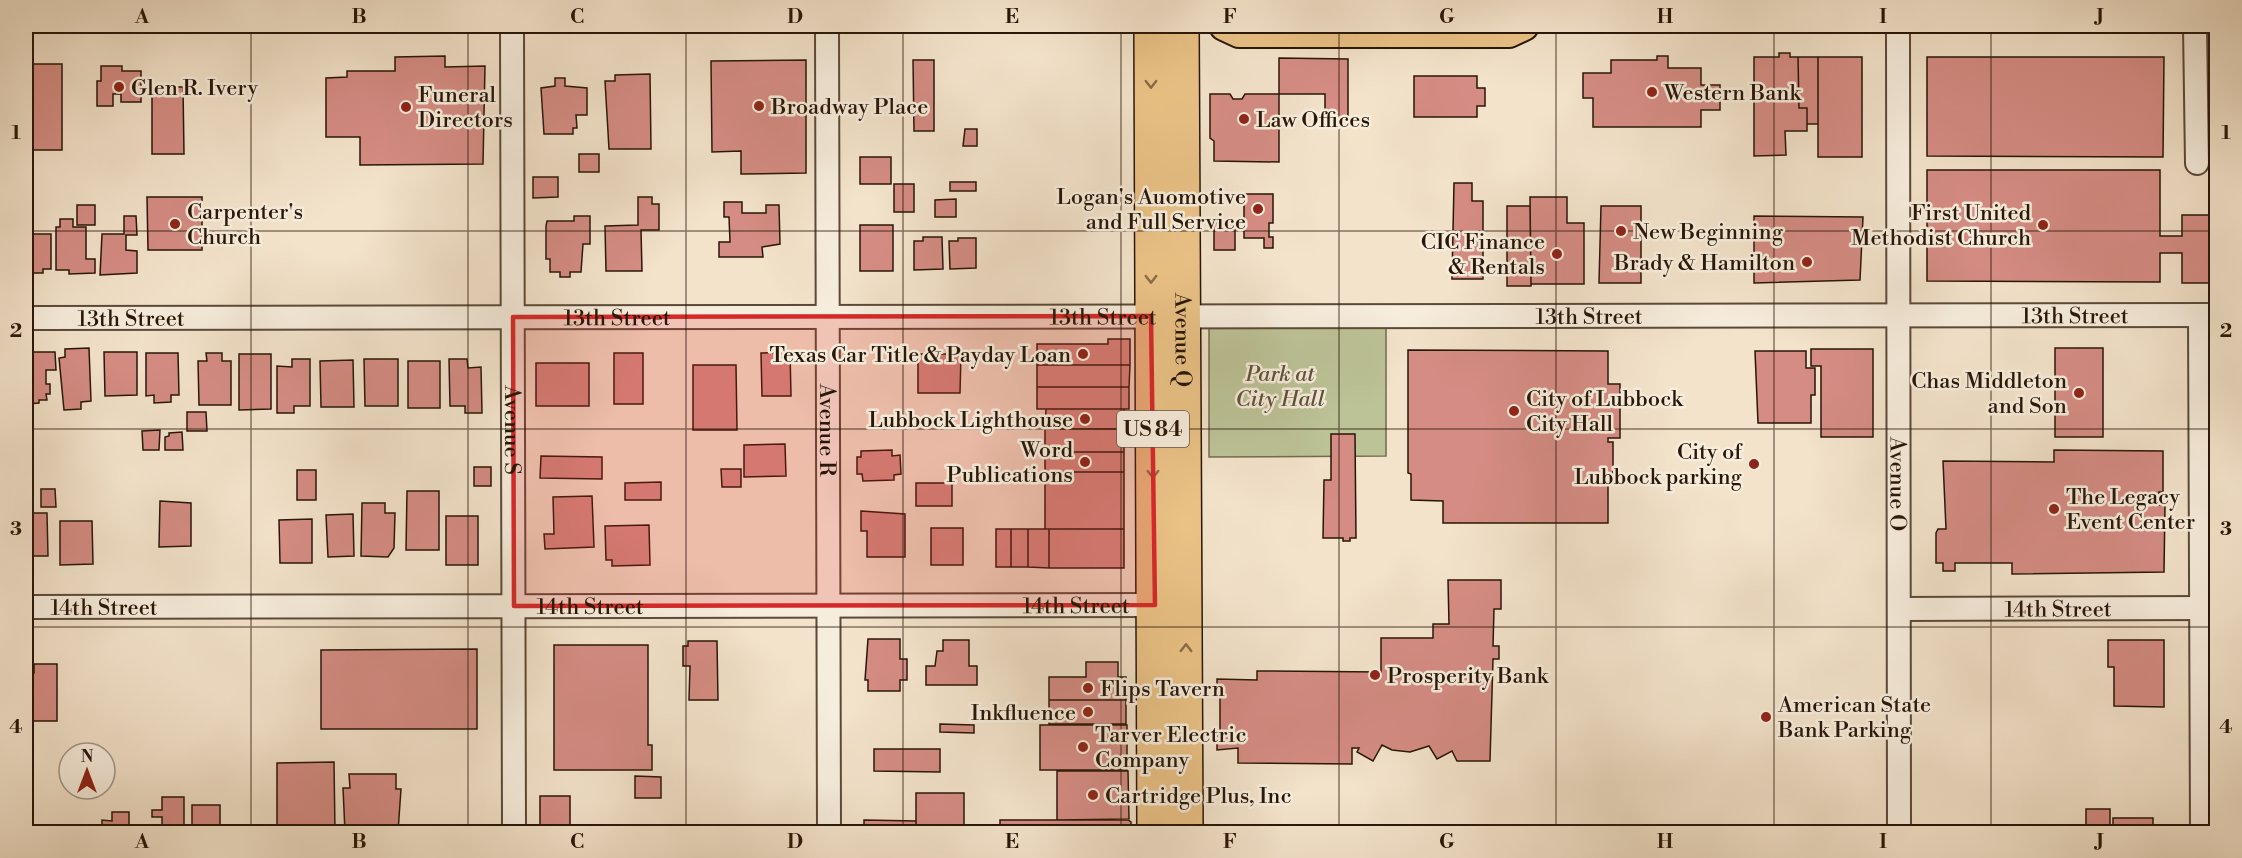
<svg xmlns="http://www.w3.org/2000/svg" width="2242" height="858" viewBox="0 0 2242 858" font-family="'Libre Bodoni',serif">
<rect width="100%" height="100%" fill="#f3e3cb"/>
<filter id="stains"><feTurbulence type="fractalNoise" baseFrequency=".00333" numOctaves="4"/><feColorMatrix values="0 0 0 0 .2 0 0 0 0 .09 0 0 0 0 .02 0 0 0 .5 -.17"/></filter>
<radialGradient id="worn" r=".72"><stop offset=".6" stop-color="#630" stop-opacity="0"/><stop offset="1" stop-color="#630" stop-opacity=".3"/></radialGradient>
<path fill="#bcc397" stroke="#726c4f" stroke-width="1.5" d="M1209,315L1386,316V456L1209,457Z"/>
<path fill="#d58c84" stroke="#281607" stroke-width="1.5" d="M1779,53H1790V57H1798L1799,108H1807V131H1785L1786,155L1754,156V57H1779Z
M445,56V67L485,66L483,164L360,165V137H326V78L347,77V71H395V57Z
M1657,56H1668V68H1701V85H1720V110H1701V127H1593V98H1583V73H1611V60H1657Z
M1798,57H1818V124H1807V108H1799Z
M1818,57H1862V157H1818Z
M1927,57H2164L2163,157L1927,156Z
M1279,58L1348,59V127H1325V94H1279Z
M806,60V173L741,174V151L712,152L711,61Z
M913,60H934V131H914Z
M26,64H62V150H26Z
M101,66H122V71H141V102H121V94H113V106H97V81H101Z
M650,74L651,149H609L605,81H615V75Z
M1414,76H1477V88H1485V106H1477V117H1414Z
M555,78H565V86L587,88V115H576L577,128H573V134H544L541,88L555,86Z
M152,87H183L184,154H152Z
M1210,94H1230L1233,99H1242L1245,94H1279V162L1214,161V141L1210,138Z
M965,129H977V146H963Z
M579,154H599V172H579Z
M860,157H891V184H860Z
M1927,170H2160V236H2182V215H2209V236H2216V253H2209V283H2182V253H2160V282L1927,281Z
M533,177H558V197L533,198Z
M950,182H976V191H950Z
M1454,183H1472V201H1483V279H1452Z
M894,184H914V212H894Z
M1244,194H1273V223H1269V237H1273V248H1264V238H1244Z
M147,197H202V250H148Z
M638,197H652V204H659V230H641L642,271H606L605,226L638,225Z
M1530,197H1567V223H1584V284H1531Z
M956,199V217H935V200Z
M724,202H742V213H766V205H779L780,244L762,247L763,257H719V242H730L729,217H724Z
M77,205H95V225H77Z
M1507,206H1530L1531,286H1507Z
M1601,206H1641V283H1599Z
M124,216H136L137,235H126V250L137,251V273L100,275L102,234H124Z
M574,216H590V244H583L581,272H570V277H560V272H550V259H546V226L547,221H574Z
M1754,216L1863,217L1860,280L1754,283Z
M60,219H73V227H86V259H95V273L69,274V270H56V227H60Z
M1214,223H1235V250H1214Z
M860,225H893V271H860Z
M26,234H51V269H43V273H27Z
M923,237H942L943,269L914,270V241H923Z
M958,238H976V268L950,269L949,241H958Z
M1108,339H1130V365H1037V344H1108Z
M89,348L91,401L81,402V409L64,410L59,358L65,357V349Z
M2055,348H2103V437H2055Z
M1811,349H1873V437H1821V366H1811Z
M1408,350L1608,351V384H1620V438H1608V442H1613V481H1608V523H1443V501L1411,500V474L1408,473Z
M1755,351H1806V368H1815V395H1811V423H1758Z
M29,352H55L56,370H46V384H50V394H46L47,400H39V403L27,404L26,400V357H29Z
M104,352H137V395L105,396Z
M790,352L791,396H762L761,353Z
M146,353H178L179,395H171V402L154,403V395L146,396Z
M206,353H222V361H231V405H199L198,361H207Z
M614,353H643V404H614Z
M239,354H271V409L239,410Z
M918,354H961L960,393H918Z
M292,359H310V406H294V413H277V366L292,367Z
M364,359H398V406H365Z
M449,359H467L468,368L481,367L482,413H465V406H450Z
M353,360L354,407H321L320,361Z
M408,361H440V408H408Z
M536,363H589V406H536Z
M693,365H736L737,430H693Z
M1037,365H1130L1129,387H1037Z
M1037,387H1129V409H1037Z
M1046,409H1124V429H1045Z
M187,412H206L207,431H187Z
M1045,429H1124V452H1045Z
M160,430L159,450H143L142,431Z
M182,432L183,450H165V437L169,436V433Z
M1331,434H1355L1356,538H1350V541H1343V538H1323L1324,480H1331Z
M785,444L786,476L744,477V445Z
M892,450V456L900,455L901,474L894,475V480L863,481L862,474H857V457H861V451Z
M2054,450L2163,451V492H2159V505H2165L2164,572L2012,574V563H1955V571H1943V563H1936V533L1938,529H1946L1943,461L2054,462Z
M1045,452H1124V472H1045Z
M541,456L602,457V479L540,478Z
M474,467H491V486H474Z
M721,469H741V487H722Z
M297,470H316V500H297Z
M1045,472H1124V529H1045Z
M661,482V500H625V483Z
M916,483H952V506H916Z
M41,489H55L56,507H41Z
M407,491H439V550H406Z
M592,496L594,547L545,549L544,534H554L553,497Z
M160,501L191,503V546L159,547Z
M362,503H385V513H395L394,548L388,557L361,556Z
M861,511L905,514V557H867V531H861Z
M26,513H47L48,556H26Z
M353,514L354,556L328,557L326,515Z
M446,516H478V565H446Z
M312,519V563H280L279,520Z
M60,521H92L93,564L60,565Z
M649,525L650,565L612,566V560H606L605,526Z
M931,528H963V565H931Z
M996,529H1011V567H996Z
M1011,529H1028V567H1011Z
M1028,529H1049V568L1028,567Z
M1049,529H1124V568H1049Z
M1448,580H1501V609H1494L1493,646H1499V659H1493L1490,761H1457L1452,751L1437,759L1429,746L1410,752L1392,750L1382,745L1373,761L1357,752L1359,748H1352V764L1238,763V748L1217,750V736H1220V692H1217V679L1257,680V671L1381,672V638H1433V624H1449Z
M868,639H900V659H907V680H900V691H868V680H865Z
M943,640H969V666H977V685H926V666H935L937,651H943Z
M2108,640H2164V707L2114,706V667H2108Z
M688,641H717L718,700H689L690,666H683V646H688Z
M554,645H648V745H652V770H554Z
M477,649V729H321V650Z
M1086,662H1118V677H1126V700H1049V677H1086Z
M34,664H57V721H26V673H34Z
M1049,700H1126V724H1049Z
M940,724L974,725V733L940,732Z
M1040,725H1127V770H1040Z
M874,749H940V772L874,771Z
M334,762L335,832H277V763Z
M1057,771H1128L1129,819L1057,820Z
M349,774H396V789H401L398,832H345L343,788H350Z
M635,776L661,777V798H635Z
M916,793H964V832H945V826H934V832H916Z
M540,796H570V832H540Z
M162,797H184V832H152L162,831V817H152V810H162Z
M192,805H220V828H192Z
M2086,809H2110V832H2082V826H2086Z
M112,812H129V832H102V820L112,821Z
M2113,818H2153V832H2113Z
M864,820L916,821V832H864Z
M1000,820H1128L1131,822V832H1000Z
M269,828V832H228V829Z
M193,829H221V832H193Z"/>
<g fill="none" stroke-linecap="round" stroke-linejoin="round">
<defs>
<g id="minor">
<path id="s1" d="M512,26L514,832"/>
<path id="s2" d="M827,26L829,832"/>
<path id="s3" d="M1898,26L1899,832"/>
<path d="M2195,26L2197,163"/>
<path d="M2200,315L2202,832"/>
<path id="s4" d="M26,318L2216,315"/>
<path id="s5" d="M26,607L1155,605"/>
<path id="s6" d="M1899,609L2215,608"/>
</g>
<path id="major" d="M1224,26L1239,33H1509L1524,26"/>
<g id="highway">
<path d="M1151,26L1154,832"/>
<path id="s7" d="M1182,26L1186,832"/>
</g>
</defs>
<use href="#minor" stroke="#5b4938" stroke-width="26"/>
<use href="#major" stroke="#281607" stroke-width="32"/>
<use href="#highway" stroke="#281607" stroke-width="36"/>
<use href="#minor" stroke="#f7eddd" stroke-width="22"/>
<use href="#major" stroke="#eac286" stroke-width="28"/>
<use href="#highway" stroke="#eac286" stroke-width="33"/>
</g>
<defs><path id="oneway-chevron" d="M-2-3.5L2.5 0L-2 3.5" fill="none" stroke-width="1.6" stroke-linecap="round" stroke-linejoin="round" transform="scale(1.5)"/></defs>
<g stroke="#896c46">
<use href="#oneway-chevron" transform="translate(1151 84) rotate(90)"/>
<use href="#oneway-chevron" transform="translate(1151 279) rotate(90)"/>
<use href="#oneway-chevron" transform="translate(1153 474) rotate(89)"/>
<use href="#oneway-chevron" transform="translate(1186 648) rotate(-90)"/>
</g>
<path fill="#d62828" fill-opacity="0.2" stroke="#d62828" stroke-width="4.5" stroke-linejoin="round" d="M1151,316L1155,605L514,606L513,317Z"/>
<path fill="none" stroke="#281607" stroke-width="1.5" stroke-opacity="0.55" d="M251,26V832M468,26V832M686,26V832M903,26V832M1121,26V832M1339,26V832M1556,26V832M1774,26V832M1991,26V832M26,231H2216M26,429H2216M26,627H2216"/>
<g fill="#8f2418" stroke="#f7eddd" stroke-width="2">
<circle cx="119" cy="87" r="6"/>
<circle cx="1652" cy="92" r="6"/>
<circle cx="759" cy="106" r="6"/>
<circle cx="406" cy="107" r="6"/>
<circle cx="1244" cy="119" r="6"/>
<circle cx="1258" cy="209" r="6"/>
<circle cx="175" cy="224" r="6"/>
<circle cx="2043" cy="225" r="6"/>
<circle cx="1621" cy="231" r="6"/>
<circle cx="1557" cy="254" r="6"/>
<circle cx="1807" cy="262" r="6"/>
<circle cx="1083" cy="354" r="6"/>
<circle cx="2079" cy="393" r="6"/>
<circle cx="1514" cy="411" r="6"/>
<circle cx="1085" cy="419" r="6"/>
<circle cx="1085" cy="462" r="6"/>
<circle cx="1754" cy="464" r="6"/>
<circle cx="2054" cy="509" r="6"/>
<circle cx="1375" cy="675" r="6"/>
<circle cx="1088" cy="688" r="6"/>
<circle cx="1088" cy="712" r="6"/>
<circle cx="1766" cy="717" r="6"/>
<circle cx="1083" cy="747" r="6"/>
<circle cx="1093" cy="795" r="6"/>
</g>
<g text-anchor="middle" stroke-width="5" stroke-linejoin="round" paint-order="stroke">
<rect fill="#f7eddd" stroke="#665647" stroke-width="1.5" x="1117" y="411" width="72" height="36" rx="4.5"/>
<g font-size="21" font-weight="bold" fill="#281607">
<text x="1153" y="436">US 84</text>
</g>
<g font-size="22" fill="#281607" stroke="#f7eddd" text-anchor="start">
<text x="131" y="95">Glen R. Ivery</text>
<text x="1664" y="100">Western Bank</text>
<text x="418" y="102">Funeral<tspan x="418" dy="25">Directors</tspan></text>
<text x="771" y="114">Broadway Place</text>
<text x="1256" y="127">Law Offices</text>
<text x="1246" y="204" text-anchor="end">Logan's Auomotive<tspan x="1246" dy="25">and Full Service</tspan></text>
<text x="187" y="219">Carpenter's<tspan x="187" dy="25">Church</tspan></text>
<text x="2031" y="220" text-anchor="end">First United<tspan x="2031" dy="25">Methodist Church</tspan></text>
<text x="1633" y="239">New Beginning</text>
<text x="1545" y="249" text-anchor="end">CIC Finance<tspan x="1545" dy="25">&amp; Rentals</tspan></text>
<text x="1795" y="270" text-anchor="end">Brady &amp; Hamilton</text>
<text x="1071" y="362" text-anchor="end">Texas Car Title &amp; Payday Loan</text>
<text x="2067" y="388" text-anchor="end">Chas Middleton<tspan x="2067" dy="25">and Son</tspan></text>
<text x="1526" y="406">City of Lubbock<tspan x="1526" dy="25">City Hall</tspan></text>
<text x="1073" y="427" text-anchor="end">Lubbock Lighthouse</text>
<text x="1073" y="457" text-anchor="end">Word<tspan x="1073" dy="25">Publications</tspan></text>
<text x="1742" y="459" text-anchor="end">City of<tspan x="1742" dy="25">Lubbock parking</tspan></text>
<text x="2066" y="504">The Legacy<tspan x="2066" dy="25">Event Center</tspan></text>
<text x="1387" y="683">Prosperity Bank</text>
<text x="1100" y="696">Flips Tavern</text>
<text x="1778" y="712">American State<tspan x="1778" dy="25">Bank Parking</tspan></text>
<text x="1076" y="720" text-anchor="end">Inkfluence</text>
<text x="1095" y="742">Tarver Electric<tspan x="1095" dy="25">Company</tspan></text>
<text x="1105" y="803">Cartridge Plus, Inc</text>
</g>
<g font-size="22" fill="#281607" stroke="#f7eddd">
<text dy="8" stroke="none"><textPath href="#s4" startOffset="2049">13th Street</textPath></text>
<text dy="8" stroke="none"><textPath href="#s4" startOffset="1077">13th Street</textPath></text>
<text dy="8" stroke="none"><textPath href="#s4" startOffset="1563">13th Street</textPath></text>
<text dy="8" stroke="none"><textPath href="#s4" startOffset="591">13th Street</textPath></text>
<text dy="8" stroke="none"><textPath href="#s4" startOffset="105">13th Street</textPath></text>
<text dy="8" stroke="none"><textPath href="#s7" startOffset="314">Avenue Q</textPath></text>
<text dy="8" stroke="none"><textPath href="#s1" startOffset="404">Avenue S</textPath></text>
<text dy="8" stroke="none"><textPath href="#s2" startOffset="404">Avenue R</textPath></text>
<text dy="8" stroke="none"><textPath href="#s3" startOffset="458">Avenue O</textPath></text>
<text dy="8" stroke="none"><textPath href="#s5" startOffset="1050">14th Street</textPath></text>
<text dy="8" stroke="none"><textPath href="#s5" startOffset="564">14th Street</textPath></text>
<text dy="8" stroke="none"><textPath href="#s5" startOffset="78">14th Street</textPath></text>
<text dy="8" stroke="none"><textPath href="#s6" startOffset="159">14th Street</textPath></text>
</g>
<g font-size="22" font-style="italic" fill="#5c5339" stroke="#f7eddd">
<text x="1280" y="381">Park at<tspan x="1280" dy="25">City Hall</tspan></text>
</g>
</g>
<rect width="2242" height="858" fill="none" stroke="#f3e3cb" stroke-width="66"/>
<g transform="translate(87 771)"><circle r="28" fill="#f7eddd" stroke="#a49787" stroke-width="1.5"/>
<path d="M0-4.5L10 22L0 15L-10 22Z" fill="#8f2418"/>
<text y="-9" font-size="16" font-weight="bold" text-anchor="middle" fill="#281607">N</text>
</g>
<rect x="33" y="33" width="2176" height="792" fill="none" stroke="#281607" stroke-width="2"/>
<g font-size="20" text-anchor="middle" font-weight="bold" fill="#281607">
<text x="142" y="23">A</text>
<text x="359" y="23">B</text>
<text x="577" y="23">C</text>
<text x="795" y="23">D</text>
<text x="1012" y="23">E</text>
<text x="1230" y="23">F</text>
<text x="1447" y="23">G</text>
<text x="1665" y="23">H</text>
<text x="1883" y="23">I</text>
<text x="2100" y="23">J</text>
<text x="16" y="139">1</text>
<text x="2226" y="139">1</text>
<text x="16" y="337">2</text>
<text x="2226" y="337">2</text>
<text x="16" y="535">3</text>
<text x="2226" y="535">3</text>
<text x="16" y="733">4</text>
<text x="2226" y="733">4</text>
<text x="142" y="848">A</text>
<text x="359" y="848">B</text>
<text x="577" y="848">C</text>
<text x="795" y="848">D</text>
<text x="1012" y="848">E</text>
<text x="1230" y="848">F</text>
<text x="1447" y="848">G</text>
<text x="1665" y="848">H</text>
<text x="1883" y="848">I</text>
<text x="2100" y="848">J</text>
</g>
<rect width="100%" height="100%" filter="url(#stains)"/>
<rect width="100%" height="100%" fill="url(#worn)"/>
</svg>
